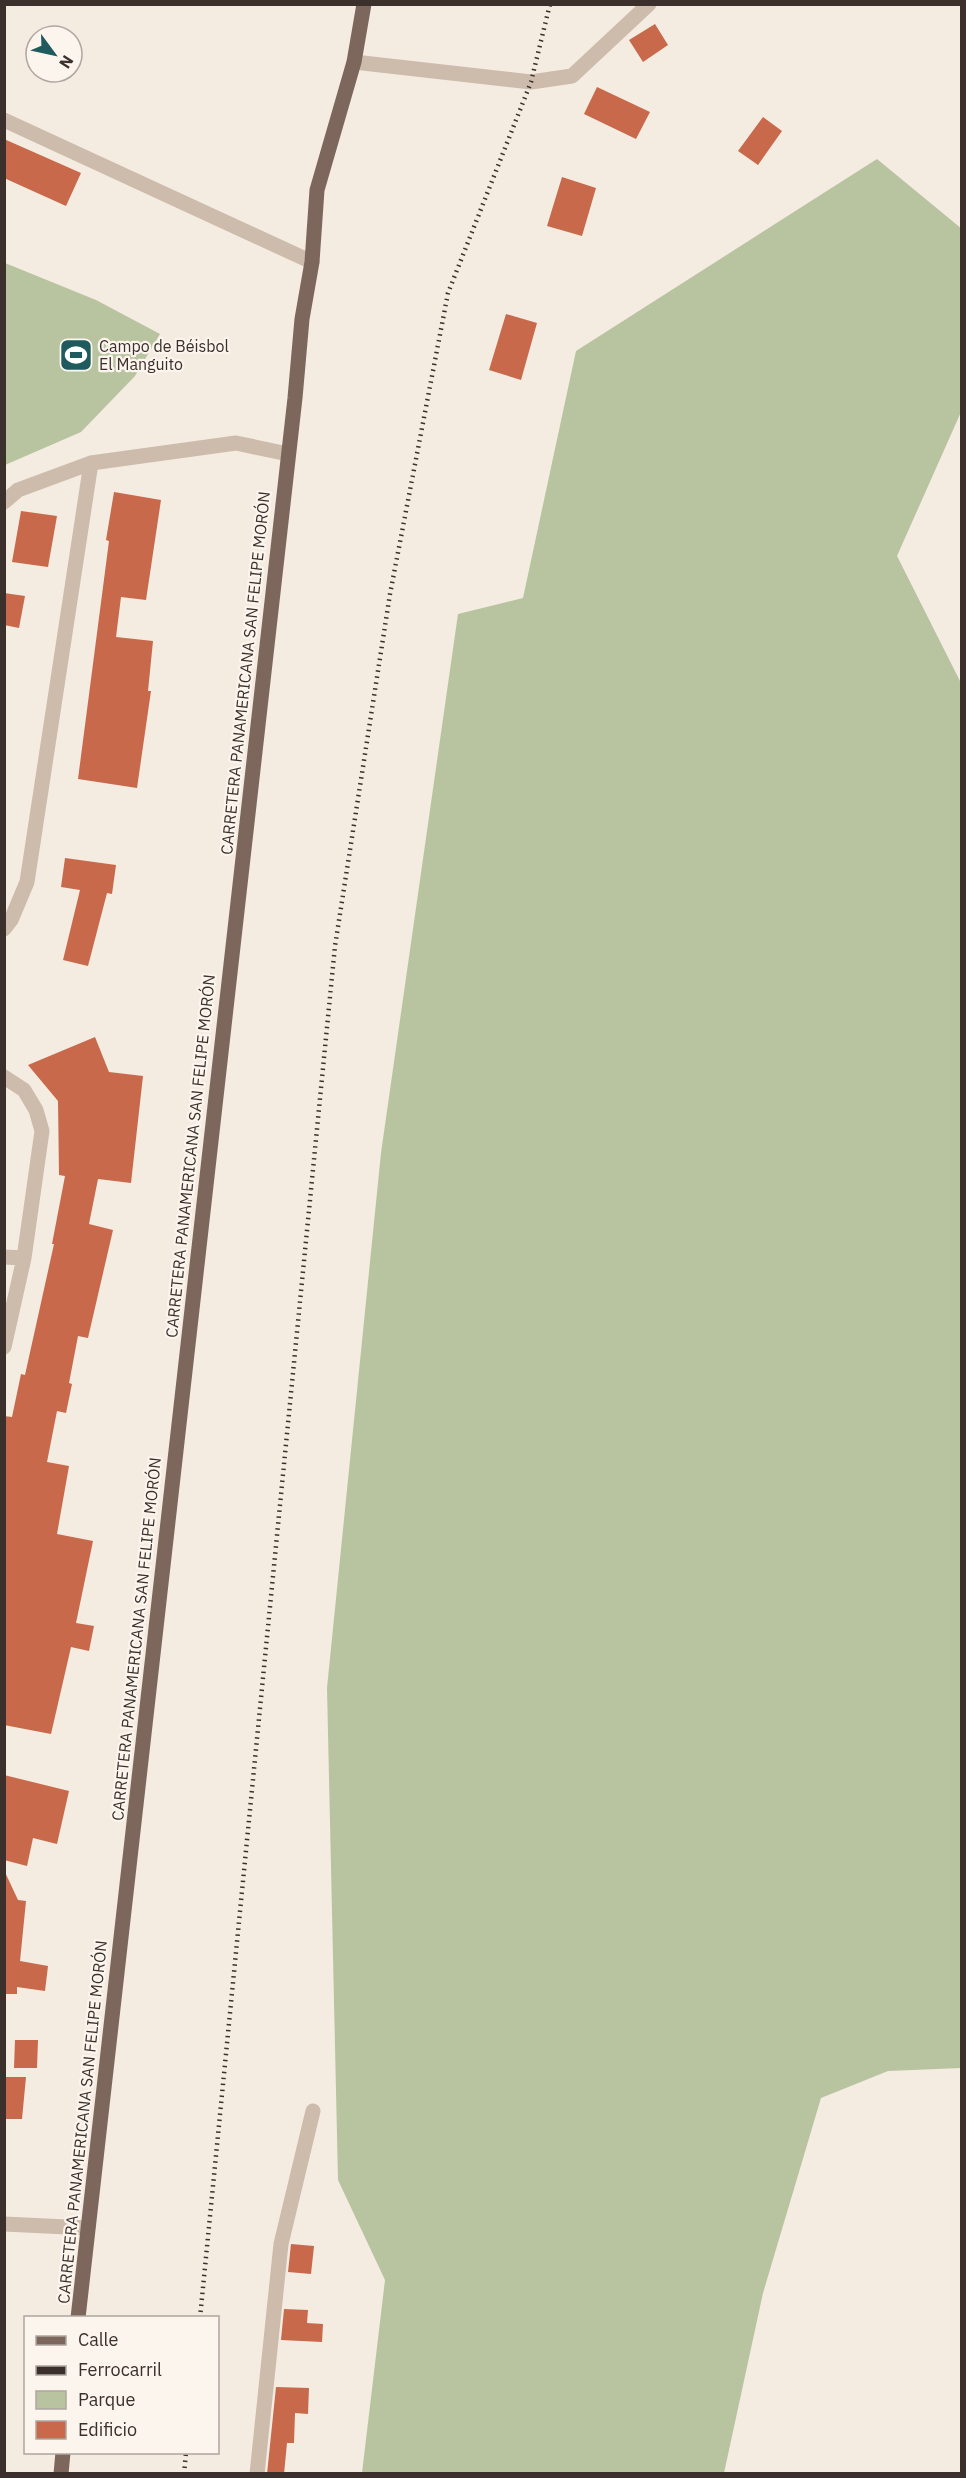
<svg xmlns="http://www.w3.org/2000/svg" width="966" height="2478" viewBox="0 0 966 2478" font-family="'IBM Plex Sans',sans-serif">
<rect width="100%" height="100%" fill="#f4ebe1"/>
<path fill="#b8c4a0" d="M877,159L962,229L961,412L897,556L962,685L961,2068L888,2071L821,2098L763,2293L724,2473H362L385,2280L338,2180L327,1688L381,1153L458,614L523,598L576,351Z
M5,263L96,300L160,334L135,376L81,432L5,465Z"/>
<path fill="#c8694b" d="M655,24L668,45L643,62L629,40Z
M597,87L650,112L636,139L584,114Z
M763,117L782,131L758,165L738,151Z
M4,139L81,173L66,206L4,178Z
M562,177L596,188L582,236L547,226Z
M506,314L537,323L521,380L489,370Z
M114,492L161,500L146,600L121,597L116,637L153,641L148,691H151L137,788L78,779L109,541L106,540Z
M21,511L57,516L48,567L12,562Z
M4,593L25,596L19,628L4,625Z
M65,858L116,865L112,894L107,893L88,966L63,960L80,890L61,887Z
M95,1037L109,1072L143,1076L131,1183L98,1179L89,1224L113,1230L88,1338L78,1336L69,1383L72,1384L66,1413L57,1411L47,1462L69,1466L57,1534L93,1541L76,1623L94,1626L89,1651L71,1647L51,1734L4,1725V1416L12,1417L21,1374L25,1375L54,1244H52L65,1176L59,1175L58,1101L28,1065Z
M4,1775L69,1791L57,1844L33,1838L27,1866L4,1860Z
M4,1870L18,1900L26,1901L20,1961L48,1966L45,1991L17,1987V1994H4Z
M15,2040H38L37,2068H14Z
M4,2077H26L22,2119H4Z
M291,2244L314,2246L311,2274L288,2272Z
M284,2309L308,2310L307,2323L323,2324L322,2342L281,2340Z
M276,2387L309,2388L308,2414L295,2413L294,2443H287L284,2474H267Z"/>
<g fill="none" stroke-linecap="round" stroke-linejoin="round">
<path stroke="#cdbbac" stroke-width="15" d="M354,62L531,82L572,76L649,4
M4,120L312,262
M4,502L18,490L91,463L236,443L288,454
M4,929L11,920L27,882L91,463
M4,1077L24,1090L36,1110L42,1131L24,1258L4,1347
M4,1257L24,1258
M4,2224L88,2228
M257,2474L281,2244L313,2111"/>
<path stroke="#7d675c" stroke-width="15" d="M78,2318L295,398L302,319L312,262L317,190L354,62L364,4
M61,2474L63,2452"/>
<path stroke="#3b302b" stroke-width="4.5" stroke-dasharray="1.5 4.5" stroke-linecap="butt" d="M200,2318L335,946L390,594L448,293L531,82L550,4
M184,2474L186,2452"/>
</g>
<defs>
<symbol id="stadium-square" viewBox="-11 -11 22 22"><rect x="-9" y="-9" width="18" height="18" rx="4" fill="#1f5a5e" stroke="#fbf5ee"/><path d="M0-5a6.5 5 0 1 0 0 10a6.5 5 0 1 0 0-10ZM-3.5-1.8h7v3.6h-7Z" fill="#fff"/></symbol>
</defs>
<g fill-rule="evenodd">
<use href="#stadium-square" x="57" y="336" width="38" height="38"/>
</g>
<g text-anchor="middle" stroke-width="4.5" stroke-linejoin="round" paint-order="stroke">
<g font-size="16" fill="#3b302b" stroke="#fbf5ee" text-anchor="start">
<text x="99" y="352">Campo de Béisbol<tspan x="99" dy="18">El Manguito</tspan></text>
</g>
<g font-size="16" fill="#3b302b" stroke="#fbf5ee">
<text transform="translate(245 673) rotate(-84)" y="6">CARRETERA PANAMERICANA SAN FELIPE MORÓN</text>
<text transform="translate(190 1156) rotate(-84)" y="6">CARRETERA PANAMERICANA SAN FELIPE MORÓN</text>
<text transform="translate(136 1639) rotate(-84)" y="6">CARRETERA PANAMERICANA SAN FELIPE MORÓN</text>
<text transform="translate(82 2122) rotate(-84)" y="6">CARRETERA PANAMERICANA SAN FELIPE MORÓN</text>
</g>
</g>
<rect width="966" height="2478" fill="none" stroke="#3b302b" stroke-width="12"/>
<rect x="24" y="2316" width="195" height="138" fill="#fbf5ee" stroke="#aea6a0" stroke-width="1.5"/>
<rect x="36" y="2336" width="30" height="9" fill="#7d675c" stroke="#aea6a0" stroke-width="1.5"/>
<text x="78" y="2346" font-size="18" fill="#3b302b">Calle</text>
<rect x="36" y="2366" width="30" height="9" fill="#3b302b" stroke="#aea6a0" stroke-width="1.5"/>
<text x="78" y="2376" font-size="18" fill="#3b302b">Ferrocarril</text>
<rect x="36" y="2391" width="30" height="18" fill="#b8c4a0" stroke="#aea6a0" stroke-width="1.5"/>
<text x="78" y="2406" font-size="18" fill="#3b302b">Parque</text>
<rect x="36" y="2421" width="30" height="18" fill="#c8694b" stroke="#aea6a0" stroke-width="1.5"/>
<text x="78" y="2436" font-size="18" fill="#3b302b">Edificio</text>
<g transform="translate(54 54) rotate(123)"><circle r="28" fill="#fbf5ee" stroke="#aea6a0" stroke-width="1.5"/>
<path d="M0-4.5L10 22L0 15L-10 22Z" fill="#1f5a5e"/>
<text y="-9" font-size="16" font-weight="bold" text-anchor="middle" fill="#3b302b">N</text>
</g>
</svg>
